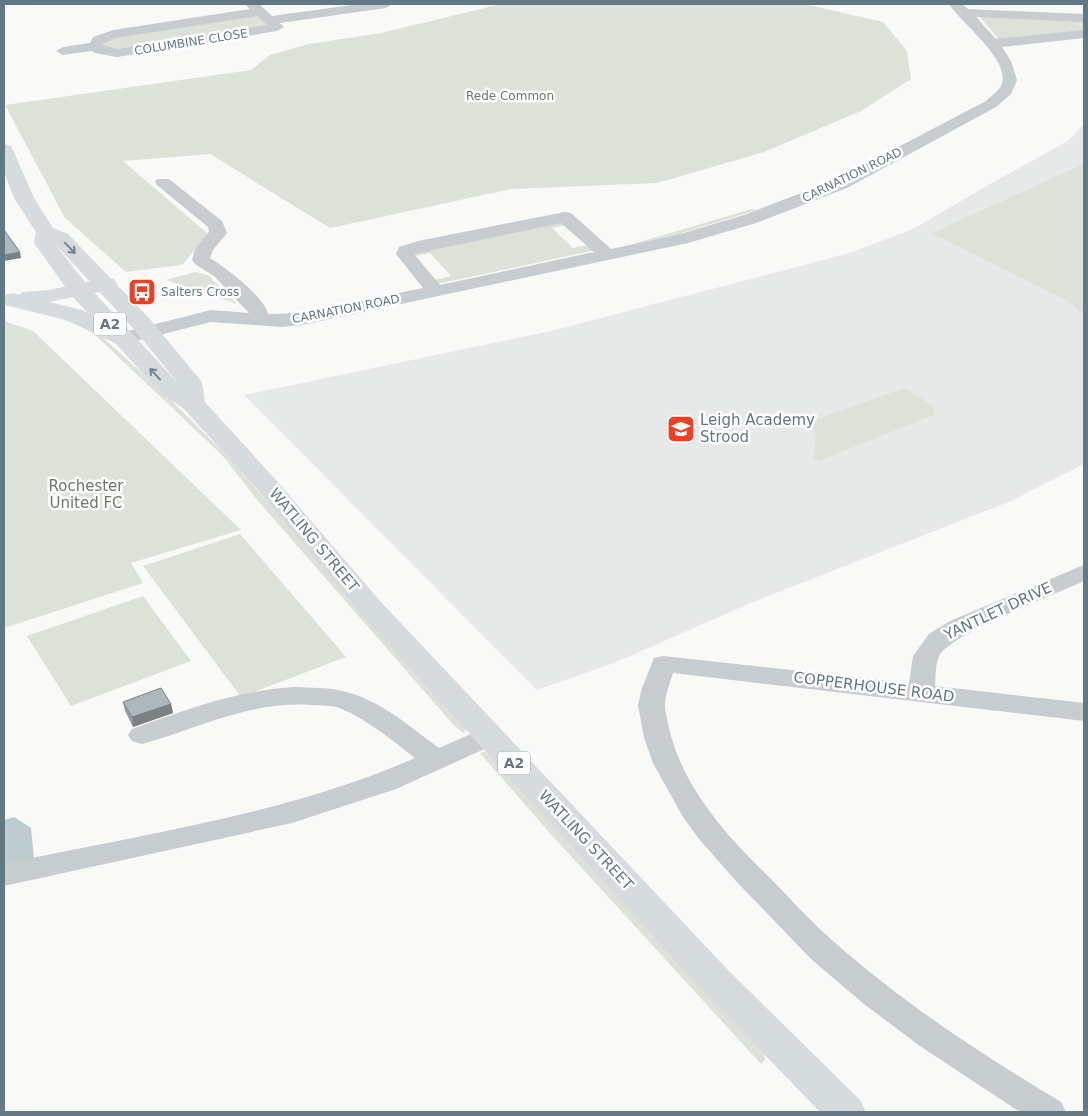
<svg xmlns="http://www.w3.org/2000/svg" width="1088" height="1116" viewBox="0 0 1088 1116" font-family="'DejaVu Sans',sans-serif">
<rect width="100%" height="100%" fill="#f9f9f7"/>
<path fill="#e7e9e8" d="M1084,124V464L1011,501L748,604L614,663L537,690L244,395L551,331L850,253L913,229L990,184L1068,141Z"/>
<path fill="#dce2d7" d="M501,4H804L883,22L907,51L911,79L861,111L764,152L657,183L511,189L330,228L210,154L123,161L208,234L182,265L126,272L65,218L5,105L251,70L270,55L309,44L381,33Z
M259,14L272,26L268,29L110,50L102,45L106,39Z
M979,16L1080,19L1084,23V32L999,40Z
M1084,164V315L1070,302L932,233Z
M752,209L757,210L682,233L633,244Z
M552,222L571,224L552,228L573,248L593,244L596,250L437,284L430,281L451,276L430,253L410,257L414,251Z
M195,272L208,275L237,304L166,280Z
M38,312L70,319L98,333L165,394L229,458L466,727L464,734L451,722L259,502L222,455L93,333L71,322Z
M4,321L33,331L241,530L131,563L143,583L4,628Z
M904,388L935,407L934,415L819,461L813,457L816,437L813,425L818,419Z
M240,534L346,657L241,697L143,566Z
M143,596L191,661L71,706L27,636Z
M484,752L490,754L764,1054L765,1060L761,1064L548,831L480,753Z"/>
<path fill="#becccf" d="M14,817L31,828L34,859L4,866V820Z"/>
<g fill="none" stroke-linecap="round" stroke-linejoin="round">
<path fill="#c7cccf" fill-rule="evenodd" d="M245,4H259L272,16L359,4H393L386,8L280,23L284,27L277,31L117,57L95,53L92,51L63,55L56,51L63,47L90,43L93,37L113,30L250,9ZM258,16L267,25L117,49L102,45L104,43L116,38Z
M949,4H962L968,9L1084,14V22L976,17L996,39L1084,30V38L1002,47L1011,61L1017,80L1011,94L996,107L847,188L756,223L688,243L302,325L282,327L211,322L123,344L116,342L113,338L116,334L211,310L249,313L214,276L195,264L192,260L195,249L209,232L208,227L157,185L155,182L157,179H169L222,221L227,233L213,250L210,258C226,268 265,297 268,314L302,313L423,288L396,254L399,247L418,241L565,212L571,213L611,249L684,233L744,215L835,180L986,101C991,96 999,91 1002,84C1010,59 960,22 949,4ZM561,223L594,252L440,285L414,254Z
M1084,565V581C1056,594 952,633 939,656C935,665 936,677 935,686L1084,703V721L673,673C670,683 665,694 665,706C665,713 668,721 669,728C683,788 726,835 769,877C790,898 810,921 833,941C903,1003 981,1054 1061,1102L1066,1112H1020L920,1046L864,1004L811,959L735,880L699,839L683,817L653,763L644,738L638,705L642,688L654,658L663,656L909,683L913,656L929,634L950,621Z
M295,687C310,688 327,687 342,691C379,699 409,726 439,748L480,730L490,727L500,730L504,736L500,742L396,789L292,823L4,886V864C142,834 285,815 415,758C392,740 367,719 339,708C331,705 321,706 312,705C248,701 201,728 142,744L132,741L128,735L132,729C186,710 238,690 295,687Z"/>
<path fill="#d6dbde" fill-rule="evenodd" d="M106,278L114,279L117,284L114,289L49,302L82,310L131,333L134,338L131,343L123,345L115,343L66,320L5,305L4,302L5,295L13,293L20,295L22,292L49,290Z"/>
<path fill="#d6dbde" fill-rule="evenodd" d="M4,144L11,146L13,150L34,198L53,228L68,234L149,318L202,382L205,402L275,479L380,601L728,970L860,1100L866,1112H820L702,990L360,613L257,489L184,409L160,392L72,296L34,243L36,232L14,198L4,172ZM55,244L133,328L178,383L88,286Z"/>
</g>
<path fill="#959ea2" d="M123,702L171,704L173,713L133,727L125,711Z"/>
<path fill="#798184" d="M20,252L21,258L4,261V255Z
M171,704L173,713L133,727L132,717Z"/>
<path fill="#adb8bc" stroke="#798184" d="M4,230L20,252L4,255Z
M161,688L171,704L132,717L123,702Z"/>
<defs><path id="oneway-shaft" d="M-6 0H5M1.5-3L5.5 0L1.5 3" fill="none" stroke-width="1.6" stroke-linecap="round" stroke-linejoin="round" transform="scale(1.25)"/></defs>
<g stroke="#738792">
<use href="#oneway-shaft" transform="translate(70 248) rotate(46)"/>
<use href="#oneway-shaft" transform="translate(155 374) rotate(-132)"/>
</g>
<defs>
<symbol id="bus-square" viewBox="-11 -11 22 22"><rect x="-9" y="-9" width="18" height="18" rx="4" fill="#ef3f22" stroke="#fff"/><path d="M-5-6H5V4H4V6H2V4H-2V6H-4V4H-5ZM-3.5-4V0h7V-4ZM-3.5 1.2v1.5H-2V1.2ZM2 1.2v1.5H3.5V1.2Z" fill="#fff"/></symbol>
<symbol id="school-square" viewBox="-11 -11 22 22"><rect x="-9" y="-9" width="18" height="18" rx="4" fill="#ef3f22" stroke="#fff"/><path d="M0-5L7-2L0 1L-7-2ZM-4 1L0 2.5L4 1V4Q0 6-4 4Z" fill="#fff"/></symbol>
</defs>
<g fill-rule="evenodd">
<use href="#bus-square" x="126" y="276" width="32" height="32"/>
<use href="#school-square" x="665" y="413" width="32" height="32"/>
</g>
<g text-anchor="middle" stroke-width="5" stroke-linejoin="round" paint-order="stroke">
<g font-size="12" fill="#627884" stroke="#fff">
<text transform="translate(191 42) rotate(-9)" y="4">COLUMBINE CLOSE</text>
<text transform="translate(852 175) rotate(-26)" y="4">CARNATION ROAD</text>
<text transform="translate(346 309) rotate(-11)" y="4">CARNATION ROAD</text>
</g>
<g font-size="12" fill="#687a62" stroke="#fff">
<text x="510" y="100">Rede Common</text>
</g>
<g font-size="12" fill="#627884" stroke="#fff" text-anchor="start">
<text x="161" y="296">Salters Cross</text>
</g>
<g fill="#fff" stroke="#91a0a9" stroke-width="1">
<rect x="94" y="312.5" width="32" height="23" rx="4"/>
<rect x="498" y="751.5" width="32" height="23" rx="4"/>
</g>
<g font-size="14" font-weight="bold" fill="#627884">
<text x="110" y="329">A2</text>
<text x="514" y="768">A2</text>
</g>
<g font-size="15" fill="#627884" stroke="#fff" text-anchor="start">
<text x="700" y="425">Leigh Academy<tspan x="700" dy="17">Strood</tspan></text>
</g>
<g font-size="15" fill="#687a62" stroke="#fff">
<text x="86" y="491">Rochester<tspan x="86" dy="17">United FC</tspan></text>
</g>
<g font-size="15" fill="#627884" stroke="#fff">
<text transform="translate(314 540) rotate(50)" y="5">WATLING STREET</text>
<text transform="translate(998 611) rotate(-25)" y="5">YANTLET DRIVE</text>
<text transform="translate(874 687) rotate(7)" y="5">COPPERHOUSE ROAD</text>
<text transform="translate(586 840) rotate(47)" y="5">WATLING STREET</text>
</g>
</g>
<rect width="1088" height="1116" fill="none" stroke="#627884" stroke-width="10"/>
</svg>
